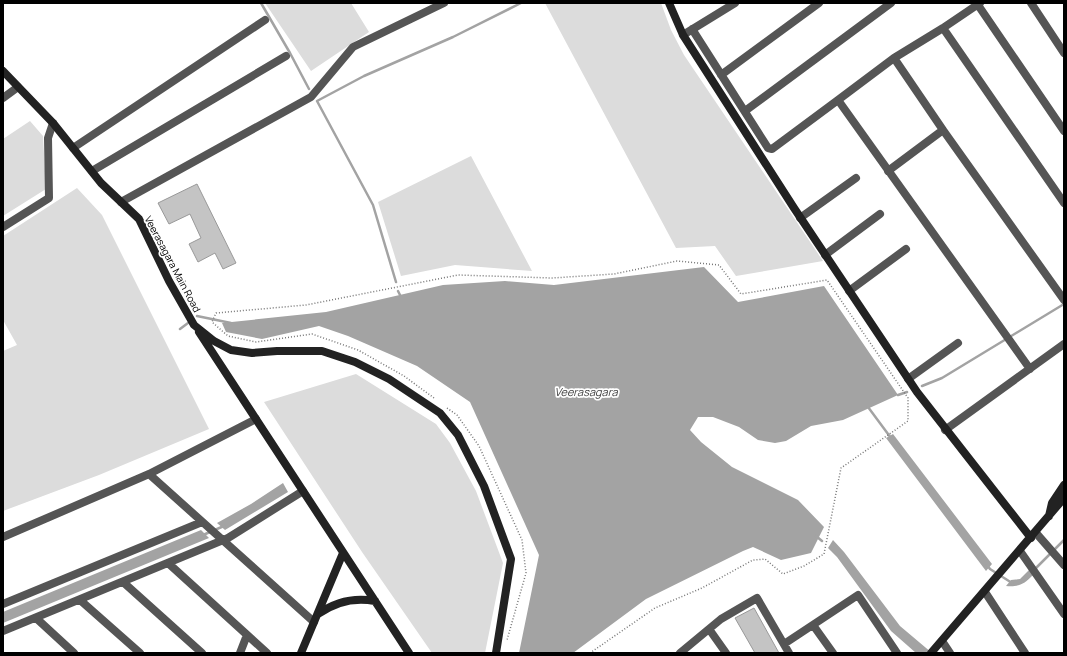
<svg xmlns="http://www.w3.org/2000/svg" width="1067" height="656" viewBox="0 0 1067 656" font-family="Manrope,sans-serif">
<rect width="100%" height="100%" fill="#fff"/>
<path fill="#dcdcdc" d="M265,3H351L369,32L311,71Z
M545,3H661L671,30L684,55L823,261L736,276L715,246L676,248Z
M30,121L43,136L46,189L3,216V139Z
M471,156L532,271L455,265L401,276L378,202Z
M77,188L102,215L209,429L99,475L3,511V351L17,345L3,320V236Z
M356,374L436,424L450,443L476,491L503,563L485,653H432L362,552L264,402Z"/>
<path fill="#a3a3a3" d="M704,267L738,302L824,286L898,395L843,420L811,426L786,441L775,443L758,440L739,427L713,417H698L690,430L701,442L732,467L798,500L824,527L811,553L781,560L753,547L743,551L646,599L573,653H519L539,555L470,402L417,366L348,336L319,326L262,339L226,332L222,323L326,312L443,285L505,281L554,285Z
M893,434L992,564L986,571L886,438Z
M283,483L288,492L225,530L217,523L251,504Z
M201,530L209,538L3,623V612Z
M833,540L844,552L900,626L932,653H916L891,631L837,557L828,548Z
M1029,570L1033,575C1024,584 1020,587 1006,586L1011,580L1020,579Z"/>
<g fill="none" stroke-linecap="round" stroke-linejoin="round">
<path stroke="#a3a3a3" stroke-width="2.5" d="M261,3L290,53L309,89
M396,282L373,205L317,101L364,76L453,37L521,3
M398,291L400,295
M197,316L231,323
M180,329L188,323
M922,386L942,378L1064,304
M898,395L907,392
M868,407L891,438
M203,535L224,526
M816,536L822,541
M987,565L990,569L1012,583
M1035,569L1064,540"/>
</g>
<path fill="#c4c4c4" stroke="#999" d="M197,184L236,263L223,269L215,253L198,262L189,244L201,238L190,214L169,224L158,203Z
M754,608L779,653H755L735,618Z"/>
<g fill="none" stroke-linecap="round" stroke-linejoin="round">
<path stroke="#777" stroke-width="1.5" stroke-dasharray="1 2" stroke-linecap="butt" d="M434,398L404,376L358,350L312,334L256,342L228,336L212,322L216,313L306,305L458,275L552,278L614,274L677,261L719,265L741,294L827,280L908,398V421L841,468L824,554L804,566L783,574L765,559L753,560L702,588L655,608L590,653
M447,408L457,415L479,446L522,540L526,573L507,640"/>
<path stroke="#555" stroke-width="8" d="M1031,3L1064,53
M978,5L1064,131
M943,28L980,3
M692,29L768,148L772,149L838,100L1030,369
M683,35L735,3
M894,58L943,28L1064,203
M721,75L819,3
M3,98L18,87
M838,100L894,58L943,130
M745,111L891,3
M73,148L265,20
M92,171L286,56
M888,171L943,130L1064,300
M121,202L311,97L353,47L444,3
M800,218L856,178
M3,227L49,198L48,138L53,123
M825,255L880,214
M849,291L906,249
M908,379L958,343
M945,430L1064,344
M149,474L314,622
M1036,533L1064,565
M3,537L149,474L256,419
M1020,551L1064,614
M168,563L267,653
M123,582L202,653
M985,592L1025,653
M80,600L140,653
M3,604L202,522
M36,618L74,653
M813,625L833,653
M709,629L726,653
M3,631L228,538L303,491
M942,641L950,653
M784,644L858,595L897,653
M240,653L247,635
M680,653L721,619L757,598L789,653"/>
<path stroke="#222" stroke-width="8" d="M669,3L683,35L794,208L917,392L1031,538
M3,71L53,123L101,183L139,219L169,281L194,325L214,341L231,350L252,353L277,351H322L355,362L389,379L440,413L458,435L484,486L511,559L496,653
M199,332L409,653
M1049,516L1052,503L1064,485
M318,614C335,602 354,597 375,601
M301,653L343,553
M931,653L1064,498"/>
</g>
<g text-anchor="middle" stroke-width="3.5" stroke-linejoin="round" paint-order="stroke">
<g font-size="10" fill="#000" stroke="#fff">
<text transform="translate(173 264) rotate(62)" y="4">Veerasagara Main Road</text>
</g>
<g font-size="11" font-style="italic" fill="#444" stroke="#fff">
<text x="586" y="396">Veerasagara</text>
</g>
</g>
<rect width="1067" height="656" fill="none" stroke="#000000" stroke-width="8"/>
</svg>
